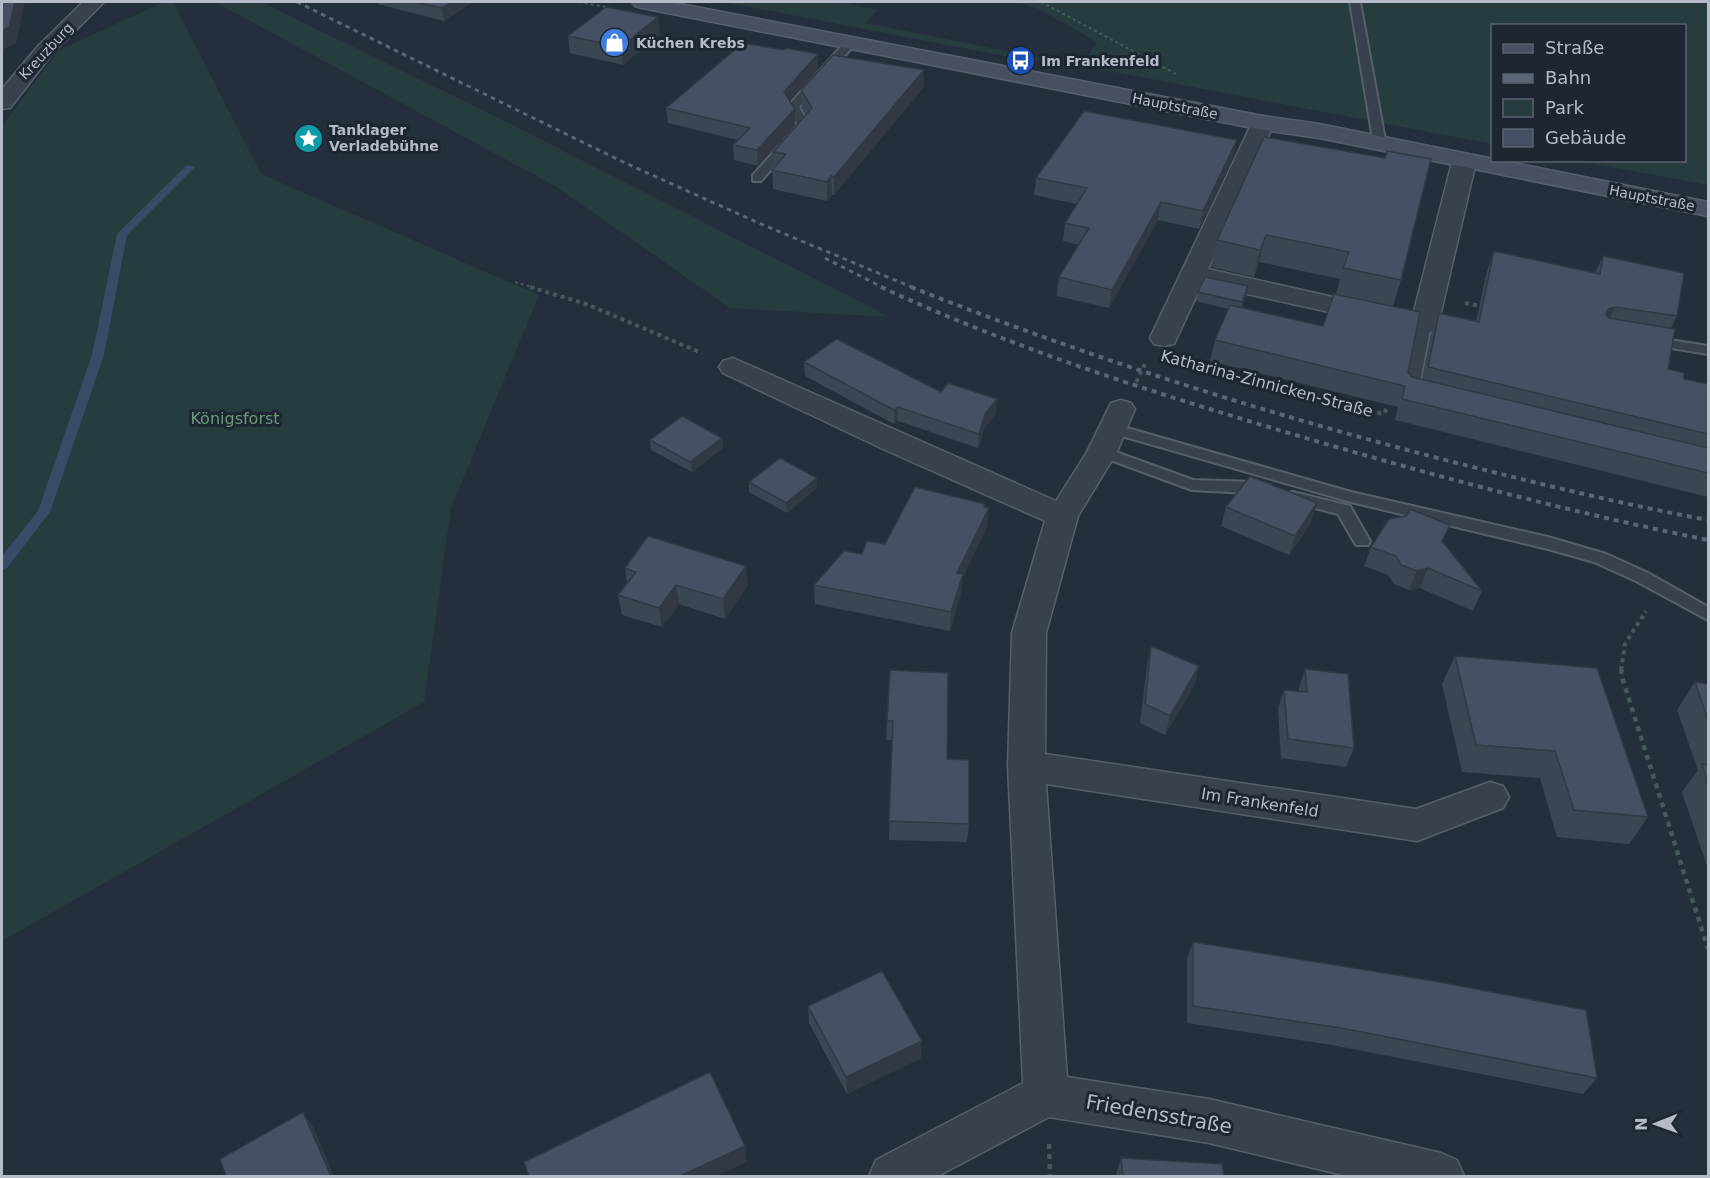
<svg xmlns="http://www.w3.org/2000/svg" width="1710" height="1178" viewBox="0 0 1710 1178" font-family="'DejaVu Sans',sans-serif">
<rect width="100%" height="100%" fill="#242f3e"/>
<path fill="#263c3f" d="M164,2H173L261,174L539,295L451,508L424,702L2,941V126L59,50Z
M215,2H261L493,115L890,317L730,308L555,186Z
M724,2H838L878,10L865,23L1082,66L1097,42L1039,9L1017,2H1708V185L1579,161L1684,160V26H1492V144L1083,66L1004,56Z"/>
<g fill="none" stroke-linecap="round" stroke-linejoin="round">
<path fill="#394c67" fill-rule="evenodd" d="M187,165L195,167L127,235L104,355L50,512L7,568L2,570V556L38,511L92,355L117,234Z"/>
<defs>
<path id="lane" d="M1350,2H1360L1386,145L1380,148L1374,145Z
M851,39L855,40V44L799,107L810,125L808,127L761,181H753V175L798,125L787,107L789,105L847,40Z
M1424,321L1431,325L1418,391L1423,395L1416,399L1405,396L1403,393L1417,325Z
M1651,337L1708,346V354L1646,344L1644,341Z
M1113,424L1351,492L1548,537L1606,554L1648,573L1708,607V620L1636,581L1594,562L1548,549L1351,502L1108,432L1106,429Z
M1102,447L1193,480L1256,482L1270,485L1273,489L1265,494L1192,490L1097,455L1095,452L1097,449Z
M1293,492L1350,506L1370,541L1368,545H1356L1338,514L1288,501L1285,497L1288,493Z"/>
<path id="street" d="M83,2H104L52,54L10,108L2,109V89L38,46Z
M1263,116L1271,118L1274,123L1208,269L1413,315L1452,162L1456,157L1464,155L1472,157L1476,162L1438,325L1434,331L1424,333L1202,284L1174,344L1164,346L1154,344L1150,338L1252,123L1255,118Z
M733,358L1056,501L1087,452L1111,403L1121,400L1131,403L1135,409L1117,452L1078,516L1046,633L1045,754L1416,809L1490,782L1503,786L1509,797L1503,808L1417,841L1046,784L1067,1077L1209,1099L1441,1153L1457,1160L1464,1176H1347L1209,1143L1049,1117L938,1176H869L876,1160L1023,1083L1008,766L1012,633L1045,521L883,449L723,373L719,367L723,361Z"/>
<path id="secondary" d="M632,2H670L1263,116L1319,124L1708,202V216L1319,138L1263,130L642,8L635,6Z"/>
</defs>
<use href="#lane" stroke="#565f6c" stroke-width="4"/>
<use href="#street" stroke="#565f6c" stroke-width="3"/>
<use href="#secondary" stroke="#565f6c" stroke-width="3"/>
<path stroke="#44595c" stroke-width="2" stroke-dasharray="3 3" stroke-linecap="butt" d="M579,2L611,8
M1041,2L1178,75
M515,282L535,288"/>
<path stroke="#44595c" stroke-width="4" stroke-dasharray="4 4" stroke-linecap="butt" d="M530,287L586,304L702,353
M1465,303L1481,306
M1184,361L1383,414L1388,407
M1136,382L1146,362
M1621,670L1625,644L1646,611"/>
<path stroke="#44595c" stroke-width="4.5" stroke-dasharray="5 5" stroke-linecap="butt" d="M1622,669L1621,674L1708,949
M1049,1144L1050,1176"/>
<use href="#lane" fill="#38414e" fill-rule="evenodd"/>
<use href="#street" fill="#38414e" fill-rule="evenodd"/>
<use href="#secondary" fill="#465061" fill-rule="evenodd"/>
<path stroke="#5a6575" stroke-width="3" stroke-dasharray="4.5 4.5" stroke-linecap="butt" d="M297,2L623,162L761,224L914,288
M825,258L884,288"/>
<path stroke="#5a6575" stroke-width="4" stroke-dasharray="5 5" stroke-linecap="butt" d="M881,287C1010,347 1145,390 1282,431C1423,473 1564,511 1708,540
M911,287C1092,359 1279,418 1469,466C1548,486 1627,505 1708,520"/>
</g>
<path fill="#3b4654" d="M377,2H473L444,21L378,4Z
M660,34L623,65L570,53L568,36Z
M784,50L818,54V69L790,101L795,109V125L758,166L734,160L733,145L738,140L668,123L666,108Z
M924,70V87L834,195H832L827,201L773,189L772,170L774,168L773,152L806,114L802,107L801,90Z
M1264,137L1401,280L1393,306L1408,372L1412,377L1422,380L1431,334L1439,313L1476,322L1487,271L1494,251L1595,273L1603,256L1677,316L1671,328L1668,369L1684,379L1708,384V497L1395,420L1398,407L1210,361L1215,340L1228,309L1196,301L1198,292L1246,296L1242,307L1323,326L1336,294L1340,279L1259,262L1254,277L1211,267L1217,240Z
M1237,140L1233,158L1199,229L1158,220L1109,308L1057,296L1059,277L1079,245L1063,241L1065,223L1077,204L1034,195L1036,178Z
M804,362L941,392L996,413L984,429L978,448L898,421L894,424L805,376Z
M722,438L723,448L692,472L651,450L650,440Z
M749,482L817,488L787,513L749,492Z
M985,504L987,527L963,577L961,593L950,631L815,604L814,585L862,554L885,544Z
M1226,507L1311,523L1289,555L1221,526Z
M1443,543L1482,591L1473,611L1420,588L1409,590L1394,584L1388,575L1364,566L1371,547Z
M625,568L748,585L725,619L679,604L662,627L622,615L618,595L627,583Z
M1151,646L1199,666L1194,686L1165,735L1140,723L1147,666Z
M1455,656L1648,817L1629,844L1557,837L1540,778L1462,772L1442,684Z
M1305,669L1354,748L1346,767L1281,758L1278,709L1284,690L1299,691V688Z
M890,670L947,759L969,824L967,842L889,840L892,740H886Z
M1695,682L1708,684V869L1682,792L1698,770L1677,710Z
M1193,942L1597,1078L1583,1094L1332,1045L1187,1023V959Z
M808,1006L921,1058L847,1094L809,1023Z
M1121,1158L1224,1176H1116V1174Z"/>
<path fill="#303945" d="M15,2H25L16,43L2,50V31Z
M452,2H473L444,21L442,8Z
M658,17L660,34L623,65L621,47Z
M818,54V69L785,107L784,92Z
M924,70V87L834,195V177Z
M795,109V125L758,166L757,150Z
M1237,140L1233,158L1199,229L1203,211Z
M831,176L832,195L827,201V182Z
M1161,202L1158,220L1109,308L1112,290Z
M1266,235L1259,262L1254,277L1260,250Z
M1248,286L1246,296L1240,312L1242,302Z
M1615,307L1605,328L1598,330L1608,309Z
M997,399L996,413L984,429L978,448L979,434L985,414Z
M898,407V421L894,424V410Z
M722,438L723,448L692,472L690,462Z
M817,478V488L787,513L786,503Z
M1317,503L1311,523L1289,555L1295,536Z
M985,504L984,518L989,508L987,527L963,577L961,593L950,631L951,612L957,573Z
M746,566L748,585L725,619L723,599Z
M1428,568L1420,588L1409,590L1417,571Z
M676,585L679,604L662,627L659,608Z
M1199,666L1194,686L1165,735L1170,716Z
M922,1041L921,1058L847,1094L846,1077Z
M303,1112L314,1128L334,1176H331Z
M745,1146L747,1162L716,1176H680Z"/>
<path fill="#455162" stroke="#303945" stroke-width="1.5" d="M2,2H15L9,27L2,31Z
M414,2H452L442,8Z
M606,7L658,17L621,47L568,36Z
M743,43L784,50L786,48L818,54L784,92L795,109L757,150L733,145L750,128L666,108Z
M833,55L924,70L834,177L831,176L827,182L772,170L786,154L773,152L812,108L801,90Z
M1084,111L1237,140L1203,211L1161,202L1112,290L1059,277L1089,228L1065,223L1087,188L1036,178Z
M1264,137L1385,158L1387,151L1431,159L1401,280L1343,268L1349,252L1266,235L1260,250L1217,240Z
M1494,251L1600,274L1603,256L1684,273L1677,316L1615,307L1608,309L1606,315L1609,318L1675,329L1668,369L1684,373V379L1708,384V434L1428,367L1439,313L1479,322Z
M1205,277L1248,286L1242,302L1198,292Z
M1334,294L1420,312L1408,372L1412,377L1708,448V473L1402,399L1405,386L1215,340L1230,305L1323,326Z
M837,339L941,392L948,383L997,399L985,414L979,434L898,407L894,410L804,362Z
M682,416L722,438L690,462L650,440Z
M780,458L817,478L786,503L749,482Z
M1250,476L1317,503L1295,536L1226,507Z
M915,487L985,504L984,507L989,508L957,573L963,574L951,612L814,585L844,551L862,554L867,541L885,544Z
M1410,509L1450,525L1442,541L1482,591L1428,568L1417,571L1401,565L1396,556L1371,547L1389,519L1406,516Z
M648,536L746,566L723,599L676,585L659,608L618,595L636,572L625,568Z
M1151,646L1199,666L1170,716L1145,704Z
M1455,656L1597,668L1648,817L1574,810L1555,751L1476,745Z
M1305,669L1348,674L1354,748L1288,739L1284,690L1307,692Z
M890,670L948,673L947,759L969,760V824L889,821L893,721H887Z
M1695,682L1708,684V720Z
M1702,764L1708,765V784Z
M1193,942L1434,981L1586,1010L1597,1078L1341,1028L1193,1006Z
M882,971L922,1041L846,1077L808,1006Z
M710,1072L745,1146L680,1176H529L524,1162Z
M303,1112L331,1176H226L220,1159Z
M1121,1158L1222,1164L1224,1176H1123Z"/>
<defs>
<symbol id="shop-disc" viewBox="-11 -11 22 22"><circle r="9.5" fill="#3f7fe0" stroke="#1d2633"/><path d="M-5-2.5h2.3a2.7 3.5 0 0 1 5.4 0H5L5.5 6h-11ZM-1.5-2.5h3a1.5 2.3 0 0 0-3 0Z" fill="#fff"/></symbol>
<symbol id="bus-disc" viewBox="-11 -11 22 22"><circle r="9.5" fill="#1a4fb4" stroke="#1d2633"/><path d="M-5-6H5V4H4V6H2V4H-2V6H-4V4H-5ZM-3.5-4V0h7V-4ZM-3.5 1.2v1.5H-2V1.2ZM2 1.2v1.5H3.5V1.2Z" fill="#fff"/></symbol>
<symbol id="sight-disc" viewBox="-11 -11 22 22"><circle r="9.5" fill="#0f9aa8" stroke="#1d2633"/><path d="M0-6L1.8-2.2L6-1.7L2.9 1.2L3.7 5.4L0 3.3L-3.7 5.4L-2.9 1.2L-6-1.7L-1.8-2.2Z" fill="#fff"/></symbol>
</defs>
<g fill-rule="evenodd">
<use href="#shop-disc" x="598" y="26" width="33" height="33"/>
<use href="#bus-disc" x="1004" y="44" width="33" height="33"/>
<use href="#sight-disc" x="292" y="122" width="33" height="33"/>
</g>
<g text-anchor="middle" stroke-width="6" stroke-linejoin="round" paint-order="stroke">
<g font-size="14" font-weight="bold" fill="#b4bcc9" stroke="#1d2633" text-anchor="start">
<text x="636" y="48">Küchen Krebs</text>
<text x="1041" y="66">Im Frankenfeld</text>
<text x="329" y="135">Tanklager<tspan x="329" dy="16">Verladebühne</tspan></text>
</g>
<g font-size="14" fill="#b4bcc9" stroke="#1d2633">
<text transform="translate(46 51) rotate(-47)" y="5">Kreuzburg</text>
<text transform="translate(1175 106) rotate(11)" y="5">Hauptstraße</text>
<text transform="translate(1652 198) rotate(11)" y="5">Hauptstraße</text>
</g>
<g font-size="16" fill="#b4bcc9" stroke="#1d2633">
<text transform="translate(1267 383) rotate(15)" y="6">Katharina-Zinnicken-Straße</text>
<text transform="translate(1260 802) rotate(9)" y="6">Im Frankenfeld</text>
</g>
<g font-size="16" fill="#6b9a76" stroke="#1d2633">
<text x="235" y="424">Königsforst</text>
</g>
<g font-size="20" fill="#b4bcc9" stroke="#1d2633">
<text transform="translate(1159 1114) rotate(10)" y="7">Friedensstraße</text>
</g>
</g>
<rect width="1710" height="1178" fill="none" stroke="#b4bcc9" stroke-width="6"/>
<rect x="1491" y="24" width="195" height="138" fill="#1d2633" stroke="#59626f" stroke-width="1.5"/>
<rect x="1503" y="44" width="30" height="9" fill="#465061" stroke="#59626f" stroke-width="1.5"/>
<text x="1545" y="54" font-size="18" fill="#b4bcc9">Straße</text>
<rect x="1503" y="74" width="30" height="9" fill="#5a6575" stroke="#59626f" stroke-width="1.5"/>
<text x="1545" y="84" font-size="18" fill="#b4bcc9">Bahn</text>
<rect x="1503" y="99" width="30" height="18" fill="#263c3f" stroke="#59626f" stroke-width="1.5"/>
<text x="1545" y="114" font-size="18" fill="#b4bcc9">Park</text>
<rect x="1503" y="129" width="30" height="18" fill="#455162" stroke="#59626f" stroke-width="1.5"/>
<text x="1545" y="144" font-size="18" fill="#b4bcc9">Gebäude</text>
<g transform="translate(1656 1124) rotate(269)" stroke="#1d2633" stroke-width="4.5" paint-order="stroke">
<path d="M0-4.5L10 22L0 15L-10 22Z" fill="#b4bcc9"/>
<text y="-9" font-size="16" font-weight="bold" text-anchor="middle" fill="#b4bcc9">N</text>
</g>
</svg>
